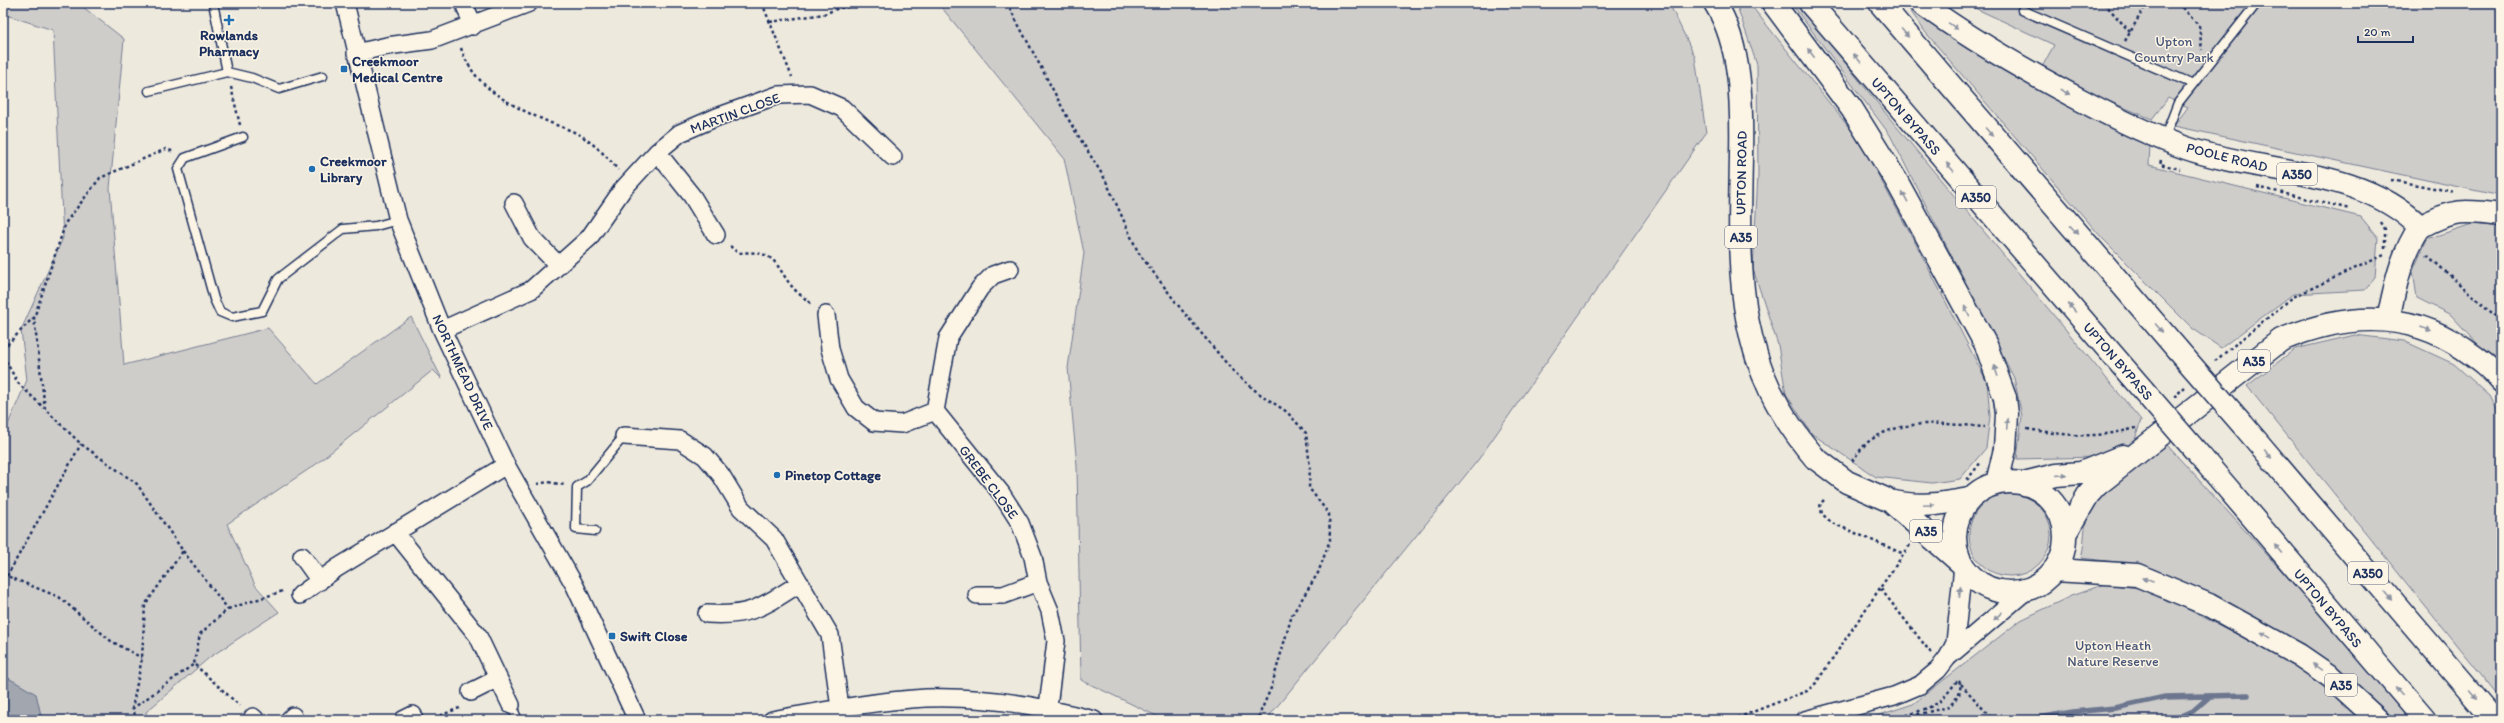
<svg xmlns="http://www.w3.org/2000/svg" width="2504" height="723" viewBox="0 0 2504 723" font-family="Itim,sans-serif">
<rect width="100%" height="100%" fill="#eee9dd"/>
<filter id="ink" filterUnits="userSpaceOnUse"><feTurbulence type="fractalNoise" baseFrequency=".025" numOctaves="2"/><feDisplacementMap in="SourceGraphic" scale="8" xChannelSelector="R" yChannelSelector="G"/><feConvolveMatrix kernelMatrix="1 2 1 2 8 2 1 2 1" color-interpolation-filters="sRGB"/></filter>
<g filter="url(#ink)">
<path fill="#cfcdca" stroke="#757e94" d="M3,3H78L124,39L110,188L124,365L268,328L317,384L411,317L442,379L433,370L315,465L227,524L255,585L279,612L210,657L146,712L147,720H42L36,694L3,675V436L27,380L21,330L63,238L53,30L3,14Z
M938,3H1669L1695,57L1706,133L1478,460L1266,720H1165L1081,680L1077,466L1068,368L1084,253L1064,158Z
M1736,3H1749L1859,140L1917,246L1987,382L1990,416L1986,448L1960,479L1932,483L1876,477L1812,434L1786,394L1778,345L1753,269L1758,175L1757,65Z
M1791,3H1797L1896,126L2141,420L2134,443L2099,457L2017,459L2022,416L2014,378L1890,135Z
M1964,3H2501V196L2174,126L2188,107L2168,98L2152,119L2101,98L2042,67L2054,45Z
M1909,9L1966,48L2150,144L2149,165L2361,217L2378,238L2375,278L2365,290L2293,294L2221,348L2192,328L2102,238L1926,33Z
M2472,224L2501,227V369L2451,315L2417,298L2413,271L2427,239Z
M2355,335L2404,341L2454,364L2490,396L2501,418V700L2247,386L2295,349Z
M2167,445L2393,693L2417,720H2397L2321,658L2274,628L2195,588L2151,569L2124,563L2081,558C2085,545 2083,531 2087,519C2097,486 2140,462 2167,445Z
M1969 535a41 41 0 1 1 82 0a41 41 0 1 1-82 0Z
M2105,584L2147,589L2283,657L2347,704L2363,720H1864L1913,704L2021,620L2071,596Z"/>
<path fill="#a2a7af" stroke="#6c778f" d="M3,675L36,694L42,720H3Z"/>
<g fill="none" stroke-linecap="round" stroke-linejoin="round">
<path stroke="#6c778f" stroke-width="5.5" d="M2026,720L2073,712L2115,708L2165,697L2248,695
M2173,720L2193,711L2210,696"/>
<defs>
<path id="lane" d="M213,3L227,72L252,78L279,89L323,76
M2022,10L2193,84
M149,91L227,72
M243,137L185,158L178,169L214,299L220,312L232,317L262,311L278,279L343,229L376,226L398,220
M2164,139L2178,103L2257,3
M595,531L576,529L577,487L587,481L624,436
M511,705L518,720"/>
<path id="street" d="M345,3L398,220L442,330L506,465L575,586L637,720
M464,3L473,26
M356,53L387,46L432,40L529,3
M657,152L692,196L716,235
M514,203L532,238L558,265
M826,315L830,349L839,379L856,408L874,422L902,424L935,411L1001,493L1020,523L1033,557L1038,582L1050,611L1056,641L1048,707
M442,330L531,290L589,238L623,189L657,152L680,133L717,117L778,95L810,94L842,108L893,157
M935,411L948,338L980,288L993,275L1010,269
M624,436L680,440L705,456L721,475L741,508L774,539L830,635L840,708
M395,532L478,636L511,705
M302,556L320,581
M300,595L337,568L506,465
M977,595H1003L1038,582
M707,614C751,617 764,606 800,583
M1948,657L2027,590
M1948,657L1955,643L1963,566
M471,692L497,679
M253,717L256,720
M289,720L293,716
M403,720L413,715
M772,720C823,711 874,701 926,698C983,696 1039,705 1094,720
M1805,720L1894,696L1920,685"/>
<path id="secondary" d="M2420,227C2453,209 2465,210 2501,215"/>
<path id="highway" d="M1715,3C1742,46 1742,106 1741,156C1739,274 1733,362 1815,458
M1773,3L1852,109L1896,180L1986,345L2005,398
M1810,3L2143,390
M1880,3L2177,349
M1921,3C1971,40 2024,70 2079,99C2113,117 2149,135 2186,148C2261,174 2361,167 2420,227C2401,255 2395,286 2388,320
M2243,425L2494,720
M2201,457L2425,720
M1955 537a55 55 0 1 1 110 0a55 55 0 1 1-110 0Z
M1997,483L2005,449
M2024,483L2056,475L2081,473L2123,456
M1890,501L1961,563
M1890,501C1917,508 1942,504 1969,499
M2065,534L2088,495L2097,485L2281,340C2343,314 2406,309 2464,349C2478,359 2490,367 2501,381
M2055,570L2137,575L2209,605L2299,655L2331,677L2378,720"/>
</defs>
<use href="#lane" stroke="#1b2f5e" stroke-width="11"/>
<use href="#street" stroke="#1b2f5e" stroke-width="20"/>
<use href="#secondary" stroke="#1b2f5e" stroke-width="25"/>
<use href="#highway" stroke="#1b2f5e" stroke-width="25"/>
<path stroke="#1b2f5e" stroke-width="2.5" stroke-dasharray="3 3" stroke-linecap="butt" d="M762,3L792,77
M1007,3L1071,124L1105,179L1138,252L1181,309L1233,371L1257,392L1287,412L1306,433L1310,467L1309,488L1329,514L1330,540L1318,573L1292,615L1271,688L1257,720
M2104,3L2130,32
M2179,3L2199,26L2202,50
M770,22L824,14L839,8L881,3
M2125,41L2147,3
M461,48C474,89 514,107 551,123C561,127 571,130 580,135C594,144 607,156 618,170
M231,87L240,125
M2161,160L2160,164L2180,169
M2391,180L2455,192
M2257,187L2350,209
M2381,223L2385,230V249
M730,246L738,253C782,249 774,270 798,293C803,297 808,301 813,305
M2427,255L2501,321
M3,349L33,318
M3,356L18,383L44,408
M2215,361L2293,297L2384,255
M2174,397L2185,387
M2027,429C2070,436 2094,439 2136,428
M1852,461C1857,455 1862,447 1868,442C1901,417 1947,424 1985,427
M1967,480L1981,462
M537,484L548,482L565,485
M1824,500L1820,504L1822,514L1832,523L1904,554
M1910,545L1880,588L1931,653
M183,551L228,609L200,634L194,664
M7,576L81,444
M3,577L7,576L59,597L111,641L142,658
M228,609L283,591
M1961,684L1993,720
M132,709L194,664L240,706
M138,720L132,709L142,658L145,605L183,551L137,484L81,444L45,409L34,318L66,222L100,178L166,149L174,152
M429,720L462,707
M1732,720L1807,691L1816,683L1880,588
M1894,720L1949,707L1959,695L1961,684L1958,680C1952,687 1946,696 1939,702C1927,710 1908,714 1894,720"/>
<use href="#lane" stroke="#fcf5e5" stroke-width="8"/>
<use href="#street" stroke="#fcf5e5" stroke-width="17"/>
<use href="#secondary" stroke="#fcf5e5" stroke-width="22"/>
<use href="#highway" stroke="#fcf5e5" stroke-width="22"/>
<defs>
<path id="street-bridge" d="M1920,685L1938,670L1948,657"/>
<path id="highway-bridge" d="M2177,349L2243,425
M2143,390L2201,457
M2005,449L2007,414L2005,398
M1815,458L1847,482L1890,501"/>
</defs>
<use href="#street-bridge" stroke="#1b2f5e" stroke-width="20" stroke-linecap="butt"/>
<use href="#highway-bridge" stroke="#1b2f5e" stroke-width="25" stroke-linecap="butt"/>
<use href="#street-bridge" stroke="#fcf5e5" stroke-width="17"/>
<use href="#highway-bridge" stroke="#fcf5e5" stroke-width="22"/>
</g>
<defs><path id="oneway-solid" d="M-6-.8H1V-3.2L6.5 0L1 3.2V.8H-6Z"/></defs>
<g fill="#8c92a2">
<use href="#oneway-solid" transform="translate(1953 26) rotate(34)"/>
<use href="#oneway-solid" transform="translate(1905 33) rotate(50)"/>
<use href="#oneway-solid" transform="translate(1811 53) rotate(-127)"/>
<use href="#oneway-solid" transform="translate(1857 58) rotate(-131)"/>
<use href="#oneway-solid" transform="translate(2065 92) rotate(28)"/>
<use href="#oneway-solid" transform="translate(1989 132) rotate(50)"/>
<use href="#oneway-solid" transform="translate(1950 167) rotate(-131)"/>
<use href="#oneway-solid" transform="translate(1905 197) rotate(-119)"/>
<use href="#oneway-solid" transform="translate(2074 230) rotate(49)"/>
<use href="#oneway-solid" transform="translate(2072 308) rotate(-131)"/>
<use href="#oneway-solid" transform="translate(1967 311) rotate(-119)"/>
<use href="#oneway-solid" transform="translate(2159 328) rotate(49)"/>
<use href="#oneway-solid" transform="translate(2426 329) rotate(19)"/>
<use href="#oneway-solid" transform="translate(1996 371) rotate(-109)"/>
<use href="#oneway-solid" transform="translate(2007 424) rotate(-88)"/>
<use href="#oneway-solid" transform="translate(2268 454) rotate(50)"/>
<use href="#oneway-solid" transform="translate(2062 475) rotate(-5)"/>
<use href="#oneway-solid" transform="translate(1929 505) rotate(-3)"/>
<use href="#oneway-solid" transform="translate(2278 549) rotate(-130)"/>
<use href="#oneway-solid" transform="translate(2148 580) rotate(-158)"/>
<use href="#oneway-solid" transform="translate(1960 592) rotate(-84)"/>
<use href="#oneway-solid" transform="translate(2388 596) rotate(50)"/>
<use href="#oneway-solid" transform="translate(1998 616) rotate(137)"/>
<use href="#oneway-solid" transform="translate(2266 635) rotate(-149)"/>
<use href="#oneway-solid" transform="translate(2317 667) rotate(-145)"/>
<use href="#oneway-solid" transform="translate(2399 691) rotate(-131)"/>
<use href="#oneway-solid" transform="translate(2473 695) rotate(49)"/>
</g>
</g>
<g fill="#1f6fb2" stroke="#fcf5e5" stroke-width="1.5">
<path d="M227 14h4v4h4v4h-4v4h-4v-4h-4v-4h4z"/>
<rect x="340" y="65" width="8" height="8" rx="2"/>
<circle cx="312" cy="169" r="4"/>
<circle cx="777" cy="475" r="4"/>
<rect x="608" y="632" width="8" height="8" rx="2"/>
</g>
<g text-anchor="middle" stroke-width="3" stroke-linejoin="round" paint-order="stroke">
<g fill="#fcf5e5" stroke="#5e6a86" stroke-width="1">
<rect x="2277" y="163" width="40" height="22" rx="3"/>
<rect x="1956" y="186" width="40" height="22" rx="3"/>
<rect x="1725" y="226" width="32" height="22" rx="3"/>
<rect x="2238" y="350" width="32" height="22" rx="3"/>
<rect x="1910" y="520" width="32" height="22" rx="3"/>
<rect x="2348" y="562" width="40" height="22" rx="3"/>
<rect x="2325" y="674" width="32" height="22" rx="3"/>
</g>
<g font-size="13" font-weight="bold" fill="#1b2f5e">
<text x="2297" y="179">A350</text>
<text x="1976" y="202">A350</text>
<text x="1741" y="242">A35</text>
<text x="2254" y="366">A35</text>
<text x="1926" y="536">A35</text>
<text x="2368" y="578">A350</text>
<text x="2341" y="690">A35</text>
</g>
<g font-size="14" font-weight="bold" fill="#1b2f5e" stroke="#fcf5e5" text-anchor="start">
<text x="229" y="40" text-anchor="middle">Rowlands<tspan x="229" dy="16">Pharmacy</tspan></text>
<text x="352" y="66">Creekmoor<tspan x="352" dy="16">Medical Centre</tspan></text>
<text x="320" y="166">Creekmoor<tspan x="320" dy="16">Library</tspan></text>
<text x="785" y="480">Pinetop Cottage</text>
<text x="620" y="641">Swift Close</text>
</g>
<g font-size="14" fill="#485679" stroke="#fcf5e5">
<text x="2174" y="46">Upton<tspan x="2174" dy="16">Country Park</tspan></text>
<text x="2113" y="650">Upton Heath<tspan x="2113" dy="16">Nature Reserve</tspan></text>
</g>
<g font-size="14" fill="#1b2f5e" stroke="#fcf5e5">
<text transform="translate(735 113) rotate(-20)" y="5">MARTIN CLOSE</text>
<text transform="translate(1906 116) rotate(49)" y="5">UPTON BYPASS</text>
<text transform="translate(2227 157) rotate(14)" y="5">POOLE ROAD</text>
<text transform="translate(1741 173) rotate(-89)" y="5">UPTON ROAD</text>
<text transform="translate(2118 361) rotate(49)" y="5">UPTON BYPASS</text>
<text transform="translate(463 372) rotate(65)" y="5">NORTHMEAD DRIVE</text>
<text transform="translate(989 482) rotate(53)" y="5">GREBE CLOSE</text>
<text transform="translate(2328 608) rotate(50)" y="5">UPTON BYPASS</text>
</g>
</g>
<rect width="2504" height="723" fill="none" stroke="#fcf5e5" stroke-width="16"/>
<rect x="8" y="8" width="2488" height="707" fill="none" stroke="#1b2f5e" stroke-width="1.5" filter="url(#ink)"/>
<path d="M2358 36v6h55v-6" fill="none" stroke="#1b2f5e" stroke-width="2"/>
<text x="2364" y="36" font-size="12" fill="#1b2f5e" stroke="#fcf5e5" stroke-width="3" paint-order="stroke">20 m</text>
</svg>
